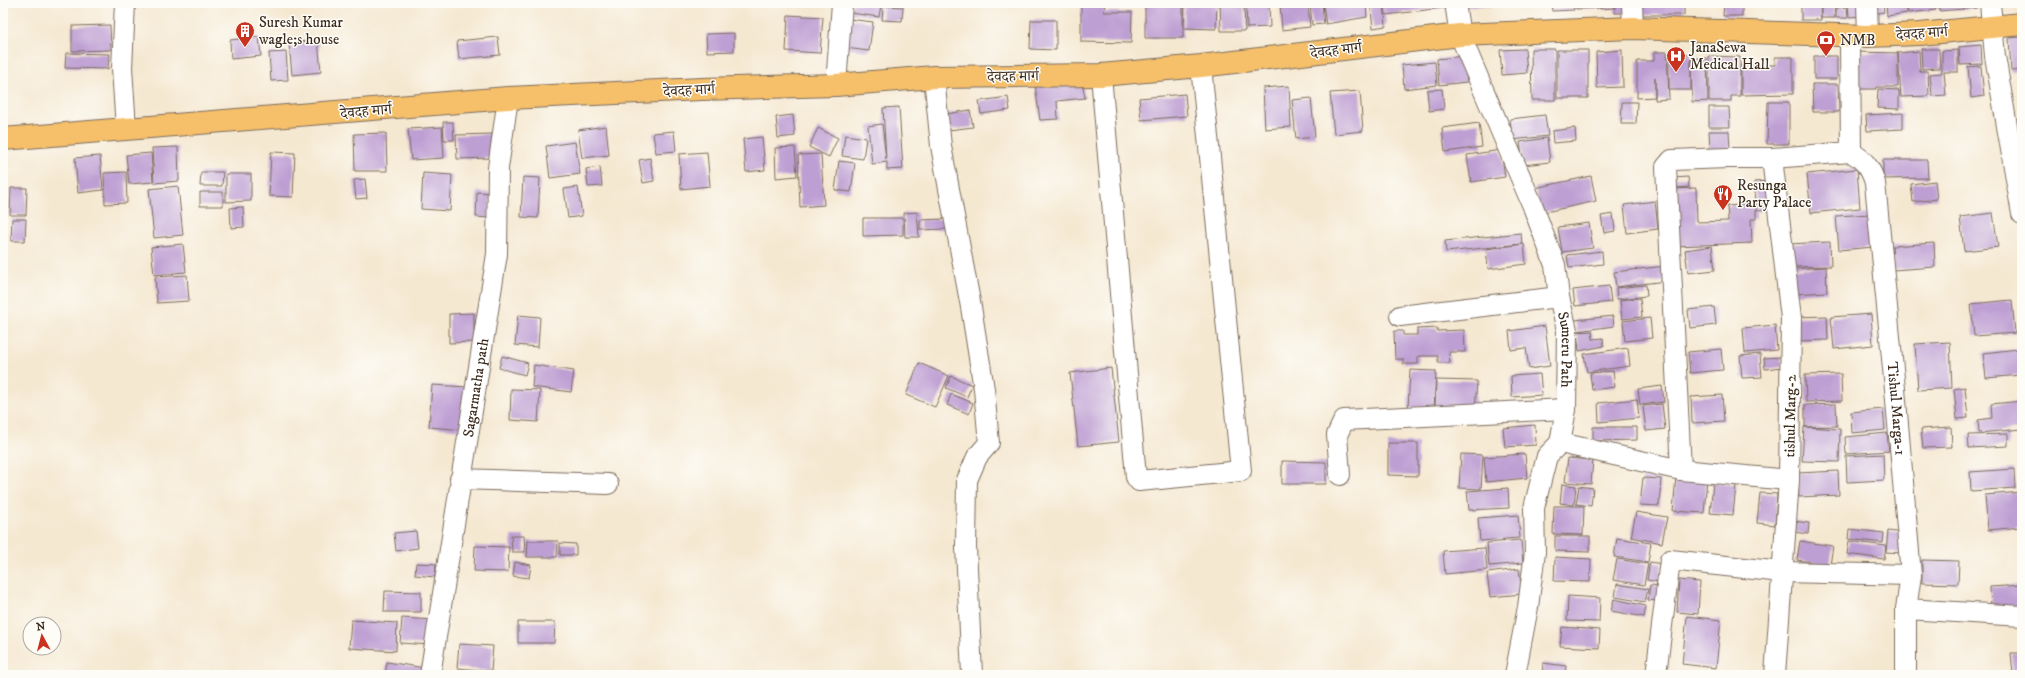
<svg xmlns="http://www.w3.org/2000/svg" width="2025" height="678" viewBox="0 0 2025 678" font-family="'IM FELL DW Pica','Noto Serif Devanagari',serif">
<rect width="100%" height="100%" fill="#fdfcf7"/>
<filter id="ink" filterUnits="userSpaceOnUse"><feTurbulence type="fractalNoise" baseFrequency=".025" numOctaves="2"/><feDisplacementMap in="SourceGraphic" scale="8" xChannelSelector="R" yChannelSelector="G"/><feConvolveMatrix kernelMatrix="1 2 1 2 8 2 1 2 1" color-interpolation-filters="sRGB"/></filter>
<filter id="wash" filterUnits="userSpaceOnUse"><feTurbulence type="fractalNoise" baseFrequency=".012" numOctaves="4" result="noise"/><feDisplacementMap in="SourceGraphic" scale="16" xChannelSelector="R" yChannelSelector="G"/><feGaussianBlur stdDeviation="0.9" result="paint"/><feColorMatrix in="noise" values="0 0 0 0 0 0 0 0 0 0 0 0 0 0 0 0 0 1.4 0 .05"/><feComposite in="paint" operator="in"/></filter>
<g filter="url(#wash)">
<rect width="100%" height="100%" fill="#f5e8d1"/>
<g id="blocks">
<path fill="#be9fd3" d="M853,3L881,4L879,17L851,13Z
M1081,3H1105L1104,12H1132L1131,43L1081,42Z
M1185,3H1217L1216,29L1184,28Z
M1269,3L1270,27L1247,28L1246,4Z
M1280,3H1308L1310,27L1282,30Z
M1310,3H1322L1324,24L1312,25Z
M1341,3H1366L1367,17L1326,24L1323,5Z
M1370,3H1384L1386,26L1373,28Z
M1384,3H1450V7L1386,15Z
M1460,3H1496L1497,4L1460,8Z
M1551,3H1573L1574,10L1552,11Z
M1576,3H1598V8L1576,9Z
M1599,3H1614V8L1600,9Z
M1615,3H1628V13H1615Z
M1636,3H1684V15H1636Z
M1724,3H1742V16H1723Z
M1801,3H1820L1821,20H1801Z
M1821,3H1834L1835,18H1821Z
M1848,3H1861L1862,16L1849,17Z
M1871,3H1883L1884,12L1872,14Z
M1886,3H1906L1907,13L1887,16Z
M1907,3H1935L1936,10L1908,13Z
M1939,3H1977V8L1939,11Z
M1145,4H1183V38H1145Z
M1220,4H1244L1245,31H1221Z
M883,6L903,7L902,21L882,20Z
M1847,7L1848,18H1836V8Z
M788,15L823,17L820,53L786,51Z
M849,19L873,22L869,51L845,48Z
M1031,20H1056V50L1030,49Z
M110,25L111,50L72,51V26Z
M734,33V51L707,52L706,34Z
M259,37L261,56L231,59L230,40Z
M498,37L500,55L459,59L457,41Z
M2022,37V70L2011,71L2009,38Z
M318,40L321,72L292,75L289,43Z
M1981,45L1982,64L1960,65L1959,47Z
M1525,49L1527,73L1502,75L1500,50Z
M1531,49H1555V100H1532Z
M1921,49H1939L1940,68L1922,69Z
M1557,50H1588V98H1557Z
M1622,50L1623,87L1597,88L1596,52Z
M1958,50V72H1944L1946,95L1932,96L1930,74L1942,73V51Z
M1919,51L1920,71H1928L1929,96L1901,97L1898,53Z
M286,52L288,80L271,81L269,53Z
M1654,52H1667L1669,99L1655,100V77V97L1637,98V61H1654Z
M1856,52L1898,53V87H1876V89H1856Z
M66,53L109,54L108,69L65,68Z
M1669,54H1691V90H1669Z
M1464,56L1467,82L1439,85L1437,59Z
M1709,56L1740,57V96H1731V101H1709Z
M1814,56H1837V79H1814Z
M1775,57H1793V94L1741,95V65H1775Z
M1707,58L1708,101L1692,102L1691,59Z
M1435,62L1437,85L1404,89L1402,65Z
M1981,66L1984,96L1971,98L1968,67Z
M1082,80L1085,98L1057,101L1058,119L1040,120L1035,85Z
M1812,84H1838L1839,112H1813Z
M2019,84H2022V99H2021Z
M1289,86L1291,127L1265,129L1263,88Z
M1442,89L1444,109L1429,111L1427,90Z
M1878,89L1899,90V109L1877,108Z
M1360,91L1363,131L1334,134L1330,93Z
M1185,94L1187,116L1141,120L1139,98Z
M1008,97L1010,110L981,114L979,101Z
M1311,98L1315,137L1296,139L1292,100Z
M1622,102H1637L1636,124H1621Z
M1768,102H1789V144H1767Z
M899,107L903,169L887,170V162L872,164L868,126L882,124L886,159L883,108Z
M1709,107H1729L1730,127H1709Z
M970,110L973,127L949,130L947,114Z
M1903,113V129L1867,131L1866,115Z
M793,115L795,136L778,138L776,117Z
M1545,115L1548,136L1512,140L1510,119Z
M443,122H453L454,140H444Z
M1479,123L1482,147L1445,152L1442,128Z
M606,126L609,155L582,158L578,130Z
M442,127L444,158L411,160L408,129Z
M818,128L838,138L829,157L809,147Z
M1575,128L1576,141L1553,143L1552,131Z
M674,131L676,151L656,153L653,133Z
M1709,131H1729L1730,150L1710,151Z
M386,133L387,171H355L354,134Z
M492,134L493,158L457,159L456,135Z
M845,135L866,138L863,159L842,156Z
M762,137L765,170L746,172L743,139Z
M1547,138L1550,162L1523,165L1520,142Z
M575,142L580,174L550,178L546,146Z
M178,147L179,181L154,183L152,148Z
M795,147L797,176L776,178L775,148Z
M1501,150L1505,177L1471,182L1467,155Z
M271,152L295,153L293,197L269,196Z
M707,152L710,186L681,189L679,154Z
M151,153L153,182L129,184L126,155Z
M821,154L824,205L800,207L798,155Z
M100,156L103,190L78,193L75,158Z
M650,158L654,181L643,183L639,160Z
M1883,160H1927L1928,178L1883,179Z
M839,161L855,163L851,192L835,190Z
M600,167L602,186L588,187L586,169Z
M1857,169L1860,208L1811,213L1807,174Z
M126,172L127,203L105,204L104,173Z
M201,172H223L222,186H200Z
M423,173L452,175L450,211L421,209Z
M226,174H251V201L226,202Z
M1591,176L1596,201L1541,213L1535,188Z
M523,177L540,178L538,218L521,217Z
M1688,177L1689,187L1674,188L1673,178Z
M365,179L367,198L356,199L354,180Z
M1769,181L1772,210L1757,211L1754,182Z
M1935,181L1937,199L1913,202L1911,184Z
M178,186L183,235L154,238L149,189Z
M578,187L582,216L568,218L564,189Z
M11,188H27L26,215H10Z
M1696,188L1697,222L1728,221L1727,206L1756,204V219H1751L1752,243L1675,246L1674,189Z
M200,192H223V206H200Z
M477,192L491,193L489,218L476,217Z
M1655,201L1658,229L1627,233L1624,205Z
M243,207L244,227L231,228L230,208Z
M917,212L919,237H905L904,213Z
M1993,213L1998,247L1964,251L1960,217Z
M1613,214L1615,231L1604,233L1601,216Z
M1871,214L1874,247L1839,250L1836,216Z
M863,218H903V235L863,236Z
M12,219H26L25,241H11Z
M945,219L946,229L920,230V220Z
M1589,223L1593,248L1562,252L1558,227Z
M1521,233L1522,244L1446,252L1445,241Z
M1830,242L1831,266L1789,267L1788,244Z
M1934,243L1935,267L1893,270L1892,246Z
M183,244L186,272L154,275L151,247Z
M1524,244L1526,264L1488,269L1486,249Z
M1712,246L1715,270L1688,273L1685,250Z
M1602,251L1603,264L1569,268L1567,255Z
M1665,266L1666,281L1616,287L1614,272Z
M1826,267L1827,292L1794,294L1793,269Z
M187,275L189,301L157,303L155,277Z
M1646,285L1647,296L1617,299L1616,288Z
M1609,286L1611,302L1575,306L1573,290Z
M1640,298L1642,317L1622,319L1620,300Z
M2012,300L2015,333L1974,336L1971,304Z
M1714,307L1716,325L1690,328L1688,310Z
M474,313V342L449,343V314Z
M1871,314L1873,345L1834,349L1831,317Z
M518,315L540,317L538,347L515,345Z
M1613,316L1614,326L1577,331L1575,320Z
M1827,316L1828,340L1796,341V317Z
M1650,318L1652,338L1625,341L1623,321Z
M1775,325L1777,350L1745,353L1743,328Z
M1545,326L1550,366L1529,369L1526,348L1511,350L1509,331Z
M1437,328V331L1464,330L1465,352H1449L1450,363H1438V356H1418V364H1403V359H1395L1394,331H1403V335H1417V329Z
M1592,331L1593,339L1603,338L1604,346L1579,351L1577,332Z
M1950,342L1952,388L1918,390L1915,344Z
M1628,348L1630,366L1587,372L1584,354Z
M1721,349L1723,370L1690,373L1688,352Z
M2018,349L2021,375L1986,378L1983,353Z
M1760,354L1762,377L1742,378L1740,356Z
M502,356L528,363L525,375L499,368Z
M1781,357L1782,367L1765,369L1764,358Z
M919,363L949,376L935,407L906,395Z
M534,365L574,371L571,392L532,387Z
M1111,368L1119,442L1078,446L1070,373Z
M1410,370L1436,371L1434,409L1408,408Z
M1613,371L1615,387L1592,390L1590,373Z
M1540,374L1542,395L1512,397L1511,376Z
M1841,374L1842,401L1806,402L1805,375Z
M951,376L972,385L967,397L946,388Z
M1436,380L1477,381L1475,411L1435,409Z
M432,385L468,387L465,430L429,427Z
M1662,386L1664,402L1640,405L1638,389Z
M1965,387L1968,418L1957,419L1954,389Z
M511,389L540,390L538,422L510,420Z
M951,394L973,403L969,414L947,405Z
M1722,395L1724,421L1692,423L1691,397Z
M1637,399L1639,418L1599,422L1598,403Z
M2022,401V429L1979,433L1978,420L1992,418L1991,404Z
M1662,404L1665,429L1646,431L1643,406Z
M1836,404L1837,426L1805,427V405Z
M1883,409L1885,430L1852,433L1851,412Z
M1535,425L1536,445L1505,447L1503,428Z
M1593,427H1637V440L1593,441Z
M1804,427L1840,429L1839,462L1802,461Z
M1951,427L1952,447L1923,448L1921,429Z
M1887,433L1889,451L1846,454L1845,437Z
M2008,434V446L1969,448L1968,435Z
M1388,443H1418V476L1388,475Z
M1461,454L1483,455L1481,489L1459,488Z
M1525,454L1527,478L1486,482L1484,457Z
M1883,454L1884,480L1847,482L1846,456Z
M1568,458L1593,460L1591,484L1565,482Z
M1282,461L1326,462V484H1282Z
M2014,469L2015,488L1971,491L1970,472Z
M1838,471L1839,495L1799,497L1798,473Z
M1676,476L1707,479L1704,513L1673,511Z
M1643,478L1661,479L1659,506L1640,505Z
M1713,483L1736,485L1733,515L1710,513Z
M1562,484L1576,486L1574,505L1560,503Z
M1579,486L1593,488L1591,506L1576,504Z
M1508,488L1509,508L1469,510L1467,491Z
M2022,492V527L1988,530L1985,495Z
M1760,493L1777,494L1775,525L1757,523Z
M1554,506H1584L1583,535L1553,534Z
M1636,512L1667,517L1662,543L1631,537Z
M1518,515L1520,538L1480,541L1478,518Z
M1794,521L1809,523L1808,534L1793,532Z
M1849,529L1884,533L1883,543L1848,539Z
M416,531L418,548L396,551L394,533Z
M1888,531L1903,533L1902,553L1886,552Z
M511,536H524L525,552H512Z
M1555,536H1590V552L1555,551Z
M1617,538L1651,543L1648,562L1614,557Z
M1521,540L1523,563L1489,566L1487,543Z
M528,541H558L557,557H527Z
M1800,541L1833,546L1830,565L1797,560Z
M1849,541L1886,546L1884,559L1847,554Z
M560,543L576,544V555H560Z
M475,546L509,547L508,572L474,571Z
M1485,548L1487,570L1445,574L1443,551Z
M1555,557L1591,559L1590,582L1554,581Z
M1617,559L1648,564L1644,585L1613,580Z
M1922,560L1959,561L1958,584L1922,583Z
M515,562L531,565L529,578L513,576Z
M1650,562L1662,564L1659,582L1647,580Z
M416,563L436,564L435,577L415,575Z
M1519,569L1522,594L1490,597L1487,573Z
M1679,580L1700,582L1698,614L1677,612Z
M1617,584L1648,589L1645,602L1615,597Z
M1650,585L1661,586L1659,601L1648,600Z
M2022,585V608L1991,610L1990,587Z
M385,591L421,592V612H384Z
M1568,596L1600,598L1599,622L1567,621Z
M1614,599L1646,606L1644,617L1611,611Z
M1687,616L1721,620L1716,668L1682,664Z
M402,618L433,620L431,645L400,643Z
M351,620L397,623L396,651L349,648Z
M518,622H555L554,643H518Z
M1562,627L1600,630L1599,648L1560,646Z
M459,644L493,646L491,671L457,668Z
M2011,653H2022V673L2013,674Z
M387,662L425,668L424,675H385Z
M1543,663L1566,666L1565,675H1542Z
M1573,672L1590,674L1589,675H1572Z"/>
</g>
</g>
<g filter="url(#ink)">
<use href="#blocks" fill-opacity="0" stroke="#7c6c5d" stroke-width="1"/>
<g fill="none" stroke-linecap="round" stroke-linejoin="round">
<defs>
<g id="minor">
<path d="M125,3L122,68L126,129"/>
<path id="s1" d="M1455,3L1460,35L1532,204L1555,265L1559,297L1567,330L1566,409L1560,443L1547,456L1534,508L1535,552L1528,607L1515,675"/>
<path d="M1632,3L1633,28"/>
<path d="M1867,3L1868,36"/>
<path d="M1990,3L1995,56L2022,214"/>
<path d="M1101,75L1136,477L1139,481L1241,471L1201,66"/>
<path d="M934,77L941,146L971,307L984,389L989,443L977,457L967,480L966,547L972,675"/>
<path d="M836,85L842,3"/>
<path id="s2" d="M1851,152C1864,160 1871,168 1875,183L1895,389L1911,575L1906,609V675"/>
<path d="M1772,158L1791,318L1789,480L1775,675"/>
<path d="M1400,316L1559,297"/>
<path d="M1560,443L1681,470L1789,480"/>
<path d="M1681,470L1666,167L1672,160L1728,158H1772L1851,152L1850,43L1853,35"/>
<path d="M1340,475L1337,435L1344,420L1566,409"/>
<path d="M460,479L608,484"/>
<path d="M1906,609L2022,616"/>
<path id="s3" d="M430,675L497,254L498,168L508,98"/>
<path d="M1656,675L1670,560L1782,572L1911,575"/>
</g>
<path id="primary" d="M3,139L508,98L702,89L836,85L934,77L1101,75L1201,66L1460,35L1633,28L1868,36L1920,34L2022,24"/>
</defs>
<use href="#minor" stroke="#7c6c5d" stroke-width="22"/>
<use href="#primary" stroke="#7c6c5d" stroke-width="24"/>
<use href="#minor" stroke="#fff" stroke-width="20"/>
<use href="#primary" stroke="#f6c06b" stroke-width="22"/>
</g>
</g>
<defs>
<symbol id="building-pin" viewBox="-11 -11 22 30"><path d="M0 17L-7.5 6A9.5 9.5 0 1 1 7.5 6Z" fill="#c8321e" stroke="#fdfcf7"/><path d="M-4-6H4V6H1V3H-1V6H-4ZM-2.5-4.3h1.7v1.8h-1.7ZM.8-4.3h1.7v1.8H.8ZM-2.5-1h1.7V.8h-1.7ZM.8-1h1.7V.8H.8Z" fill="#fff"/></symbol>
<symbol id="bank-pin" viewBox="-11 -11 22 30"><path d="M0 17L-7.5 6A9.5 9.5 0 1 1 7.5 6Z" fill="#c8321e" stroke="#fdfcf7"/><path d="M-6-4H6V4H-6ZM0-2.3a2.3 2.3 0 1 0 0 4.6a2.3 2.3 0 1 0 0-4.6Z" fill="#fff"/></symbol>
<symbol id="hospital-pin" viewBox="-11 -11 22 30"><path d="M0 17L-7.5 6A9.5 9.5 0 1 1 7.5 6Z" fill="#c8321e" stroke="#fdfcf7"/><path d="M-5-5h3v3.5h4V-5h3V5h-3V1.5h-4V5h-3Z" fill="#fff"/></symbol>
<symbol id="restaurant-pin" viewBox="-11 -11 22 30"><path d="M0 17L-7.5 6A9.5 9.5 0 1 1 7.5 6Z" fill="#c8321e" stroke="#fdfcf7"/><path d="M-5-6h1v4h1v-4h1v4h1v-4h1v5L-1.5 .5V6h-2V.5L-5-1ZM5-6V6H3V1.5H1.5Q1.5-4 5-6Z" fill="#fff"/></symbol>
</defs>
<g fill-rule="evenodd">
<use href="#building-pin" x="234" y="20" width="22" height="30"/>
<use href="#bank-pin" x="1815" y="29" width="22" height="30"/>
<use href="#hospital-pin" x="1665" y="45" width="22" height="30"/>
<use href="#restaurant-pin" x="1712" y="183" width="22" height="30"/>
</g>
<g text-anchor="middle" stroke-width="3" stroke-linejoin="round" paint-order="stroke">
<g font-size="15" fill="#3b2a1e" stroke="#fdfcf7" text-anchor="start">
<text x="259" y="27">Suresh Kumar<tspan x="259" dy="17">wagle;s house</tspan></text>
<text x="1840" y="45">NMB</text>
<text x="1690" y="52">JanaSewa<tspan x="1690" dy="17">Medical Hall</tspan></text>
<text x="1737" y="190">Resunga<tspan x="1737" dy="17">Party Palace</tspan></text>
</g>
<g font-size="15" fill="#3b2a1e" stroke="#fdfcf7">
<text transform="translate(1922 33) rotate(-4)" y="5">देवदह मार्ग</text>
<text transform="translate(1336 50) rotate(-7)" y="5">देवदह मार्ग</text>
<text transform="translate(1013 76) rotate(-1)" y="5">देवदह मार्ग</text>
<text transform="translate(689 90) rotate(-3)" y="5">देवदह मार्ग</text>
<text transform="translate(366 111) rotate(-5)" y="5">देवदह मार्ग</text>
<text dy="5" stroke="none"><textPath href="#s1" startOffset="367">Sumeru Path</textPath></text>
<text dy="5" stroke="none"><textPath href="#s3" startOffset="291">Sagarmatha path</textPath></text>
<text dy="5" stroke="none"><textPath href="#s2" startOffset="267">Tishul Marga-1</textPath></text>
<text transform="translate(1790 416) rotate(-89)" y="5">tishul Marg-2</text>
</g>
</g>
<rect width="2025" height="678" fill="none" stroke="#fdfcf7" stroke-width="16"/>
<g transform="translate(42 636) rotate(353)"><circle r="19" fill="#fdfcf7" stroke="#afa8a0"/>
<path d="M0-3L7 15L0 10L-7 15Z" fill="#c8321e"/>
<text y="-6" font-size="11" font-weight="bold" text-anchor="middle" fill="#3b2a1e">N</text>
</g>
</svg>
